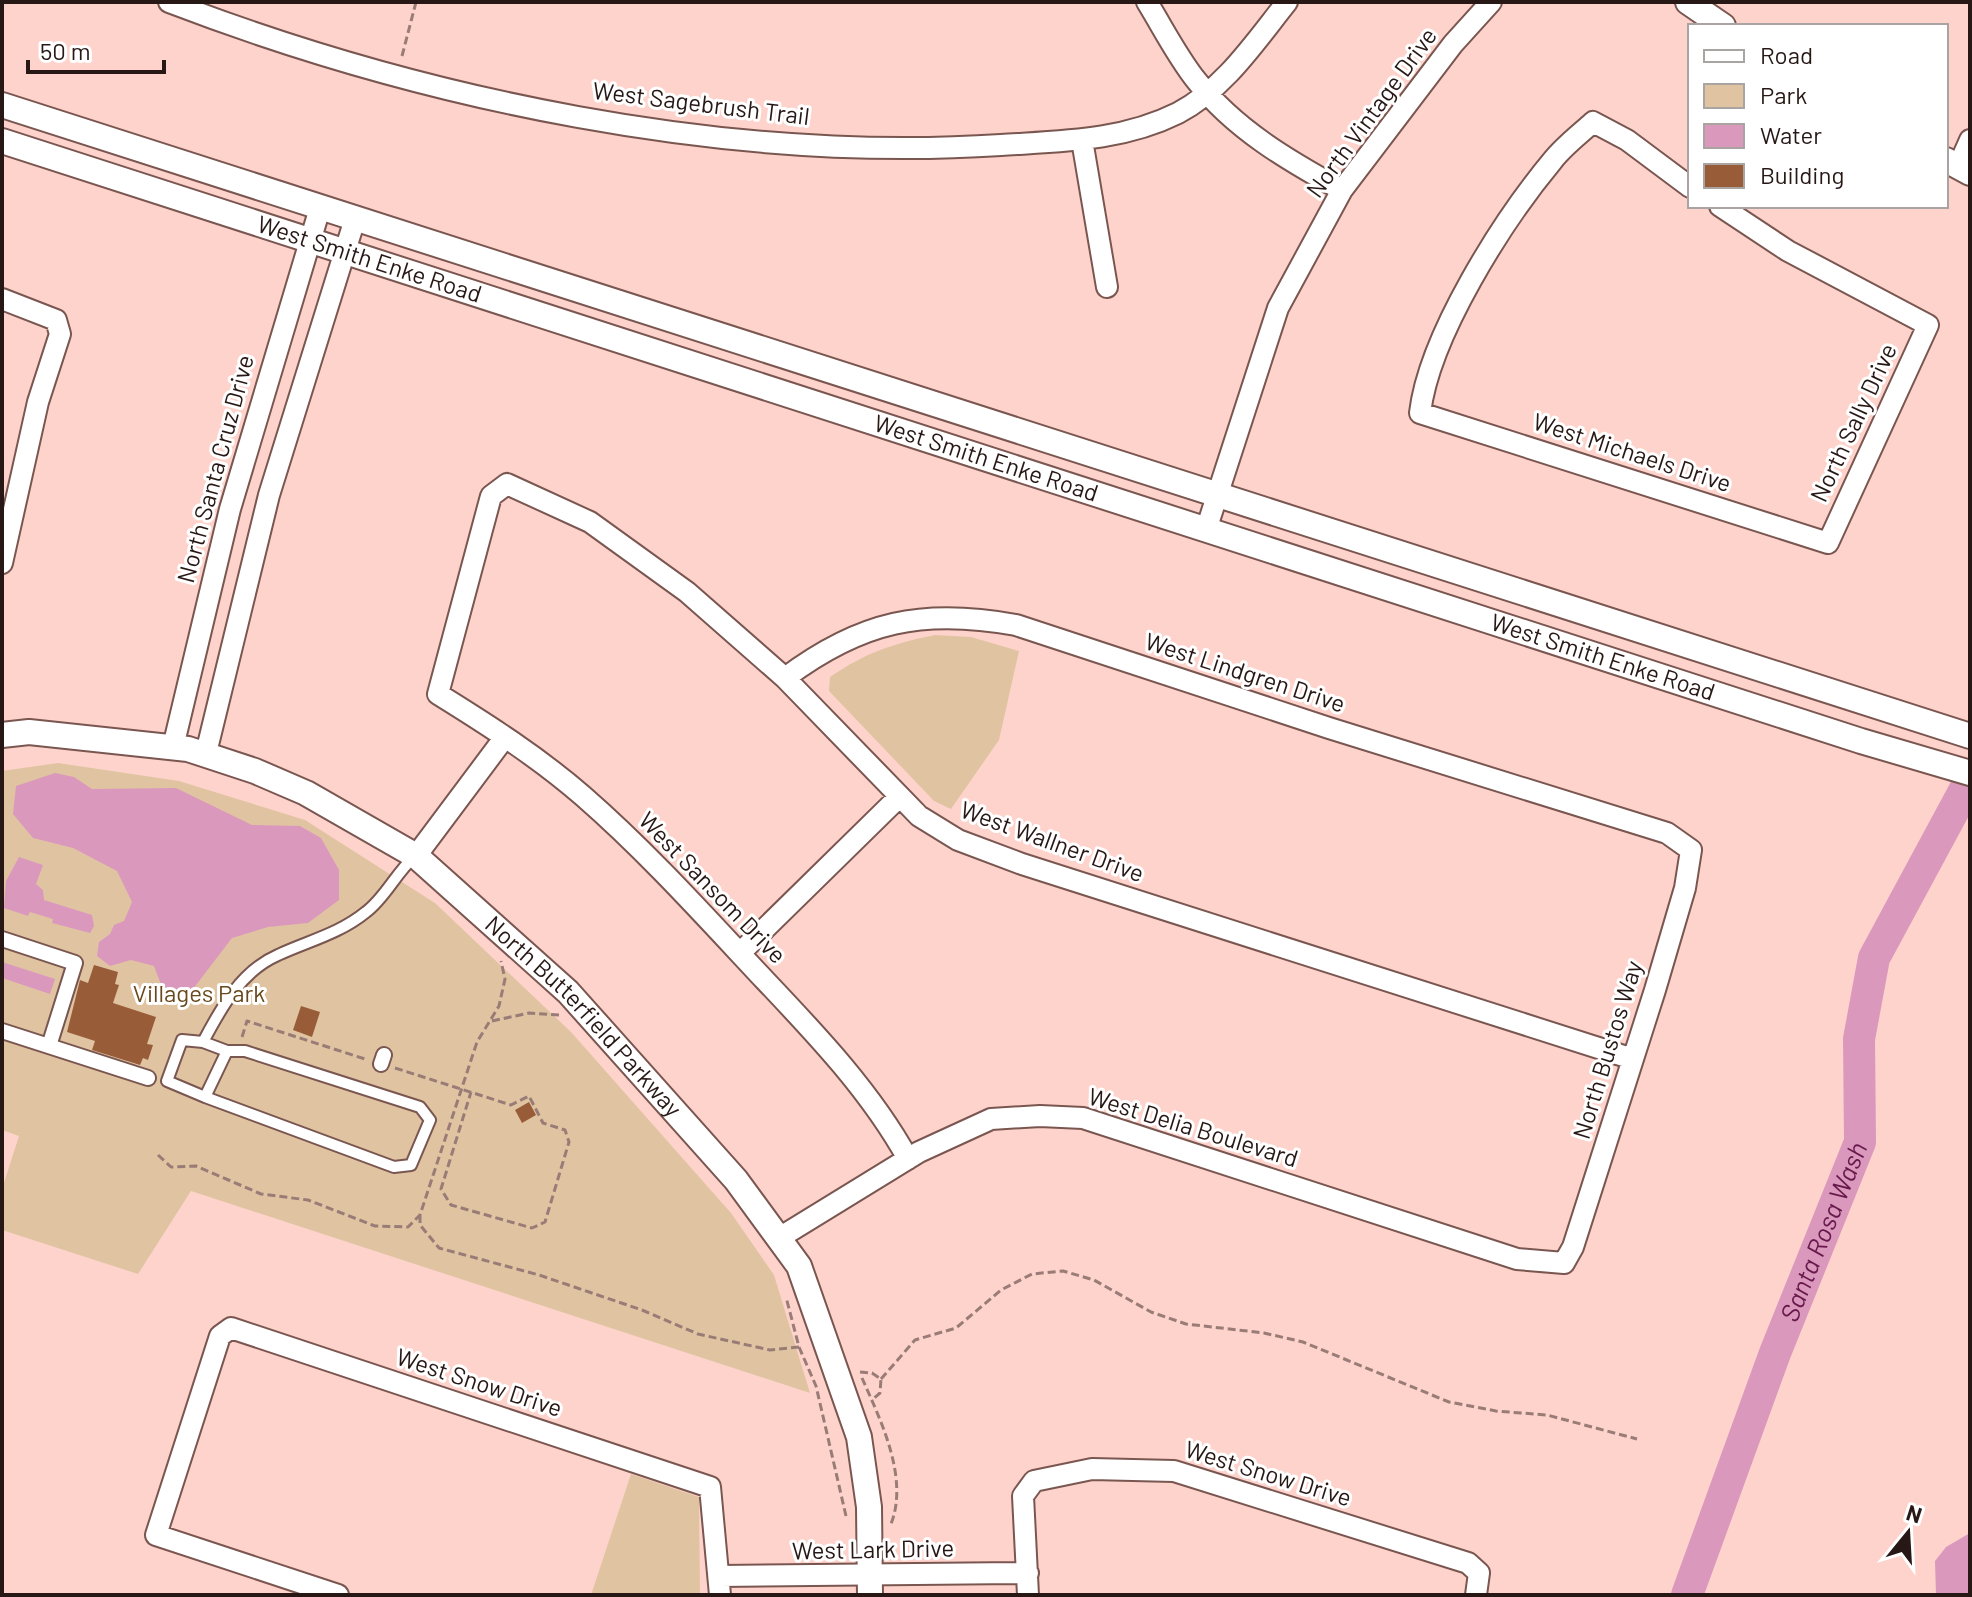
<svg xmlns="http://www.w3.org/2000/svg" width="1972" height="1597" viewBox="0 0 1972 1597" font-family="Barlow,sans-serif">
<rect width="100%" height="100%" fill="#fed3cc"/>
<path fill="#e0c4a2" d="M935,635L971,637L1019,651L999,740L951,809L934,801L829,691L830,677C867,652 892,644 935,635Z
M58,763L179,781L305,820L435,903L571,1032L731,1213L774,1275L810,1393L191,1191L138,1274L2,1230V1189L19,1136L2,1130V771Z
M631,1474L699,1497L700,1595H591Z"/>
<path fill="#db98bd" d="M55,773L74,777L92,789L176,788L252,825L300,826L321,838L339,870V900L308,923L268,927L232,938L190,993L162,987L154,966L131,960L110,966L97,956L99,942L110,934L114,925L124,921L132,902L117,871L73,848L33,838L13,814L16,786Z
M19,857L43,865L36,884L43,890L44,900L92,915L94,926L90,933L52,923L53,919L30,912L28,916L4,908L6,881Z
M2,962L55,979L50,994L2,978Z
M1970,1533V1595H1936L1935,1561L1946,1547Z"/>
<g fill="none" stroke-linecap="round" stroke-linejoin="round">
<path stroke="#db98bd" stroke-width="32" id="s1" d="M1687,1595L1775,1353L1860,1142L1859,1039L1874,958L1970,780"/>
</g>
<path fill="#985d38" d="M94,965L118,972L115,984L119,985L113,1003L156,1017L147,1044L153,1045L148,1060L143,1058L140,1065L92,1050L95,1041L67,1032L80,980L88,983Z
M301,1006L320,1012L312,1037L293,1030Z
M529,1102L536,1115L522,1123L515,1110Z"/>
<g fill="none" stroke-linecap="round" stroke-linejoin="round">
<defs>
<path id="service" d="M203,1042L227,1051L205,1097L167,1081L182,1040L203,1042C221,1008 241,971 278,955C308,941 339,934 366,912C385,898 396,873 414,857
M205,1097L394,1167L411,1165L430,1120L420,1107L245,1051H227"/>
<path id="pedestrian" d="M2,939L75,963L49,1046
M2,1031L148,1078
M381,1064L384,1055"/>
<path id="minor" d="M169,2C425,100 726,163 1001,145C1062,141 1122,141 1178,113C1224,89 1255,42 1287,2
M1147,2C1163,28 1177,56 1196,80C1234,129 1289,161 1342,190
M1082,140L1107,287
M1958,167L1970,140
M1690,187L1627,140L1593,122C1580,134 1564,146 1553,160C1503,220 1429,336 1420,413L1828,543L1928,325L1788,251L1720,206
M2,299L56,320L60,334L38,402L2,563
M1206,530L1278,308L1342,190L1453,44L1491,2
M173,747L230,509L320,208
M206,753L269,495L355,219
M416,856L505,737
M740,953L899,797
M908,1159C870,1090 813,1031 759,974C702,913 646,851 583,796C538,757 488,725 438,694L491,496L507,484L590,522L687,592L785,678L919,816L958,840L1022,864L1633,1059
M779,1238L919,1152L991,1119L1040,1116L1083,1118L1517,1259L1564,1263L1573,1247L1655,990L1685,888L1691,850L1667,833L1329,728L1016,625C923,608 861,621 785,678
M720,1576L1028,1573
M338,1595L156,1535L220,1336L231,1328L710,1487L720,1595
M1028,1595L1023,1496L1034,1481L1092,1469L1174,1471L1468,1563L1479,1573L1476,1595"/>
<g id="tertiary">
<path d="M1688,2L1723,26"/>
<path d="M2,105L1970,736"/>
<path id="s2" d="M2,141L1861,741L1970,773"/>
<path d="M1946,160L1970,173"/>
<path id="s3" d="M2,735L29,732L188,749L255,771L306,793L416,856L568,992L736,1180L799,1266L859,1437L869,1507L870,1595"/>
</g>
</defs>
<use href="#service" stroke="#7a5650" stroke-width="14"/>
<use href="#pedestrian" stroke="#7a5650" stroke-width="18"/>
<use href="#minor" stroke="#7a5650" stroke-width="24"/>
<use href="#tertiary" stroke="#7a5650" stroke-width="28"/>
<path stroke="#9a7c77" stroke-width="3" stroke-dasharray="8 4" stroke-linecap="butt" d="M402,56L416,2
M492,1021L529,1013L559,1015
M242,1037L247,1021L365,1059
M395,1068L511,1105L529,1096L543,1123L565,1130L569,1142L545,1222L532,1228L451,1205L441,1189L471,1092
M158,1155L171,1167L196,1166L261,1194L308,1200L375,1226L408,1227L420,1215L477,1042L499,1006L505,979L501,961
M420,1215V1225L439,1248L539,1275L642,1310L698,1334L770,1350L799,1347L786,1297
M799,1347L816,1386L846,1516
M860,1372L872,1373L881,1379L880,1393L872,1400
M862,1378C881,1421 909,1478 891,1524
M881,1379L915,1340L956,1328L1001,1290L1032,1274L1063,1271L1094,1280L1151,1312L1186,1324L1264,1333L1303,1342L1449,1402L1496,1411L1547,1415L1637,1439"/>
<use href="#service" stroke="#fff" stroke-width="10"/>
<use href="#pedestrian" stroke="#fff" stroke-width="14"/>
<use href="#minor" stroke="#fff" stroke-width="20"/>
<use href="#tertiary" stroke="#fff" stroke-width="24"/>
</g>
<g text-anchor="middle" stroke-width="6" stroke-linejoin="round" paint-order="stroke">
<g font-size="24" fill="#271815" stroke="#fff">
<text transform="translate(701 104) rotate(7)" y="8">West Sagebrush Trail</text>
<text transform="translate(1372 113) rotate(-54)" y="8">North Vintage Drive</text>
<text dy="8" stroke="none"><textPath href="#s2" startOffset="386">West Smith Enke Road</textPath></text>
<text transform="translate(1854 423) rotate(-65)" y="8">North Sally Drive</text>
<text transform="translate(1632 453) rotate(18)" y="8">West Michaels Drive</text>
<text dy="8" stroke="none"><textPath href="#s2" startOffset="1034">West Smith Enke Road</textPath></text>
<text transform="translate(216 469) rotate(-75)" y="8">North Santa Cruz Drive</text>
<text dy="8" stroke="none"><textPath href="#s2" startOffset="1682">West Smith Enke Road</textPath></text>
<text transform="translate(1245 673) rotate(18)" y="8">West Lindgren Drive</text>
<text transform="translate(1052 842) rotate(20)" y="8">West Wallner Drive</text>
<text transform="translate(712 888) rotate(46)" y="8">West Sansom Drive</text>
<text dy="8" stroke="none"><textPath href="#s3" startOffset="672">North Butterfield Parkway</textPath></text>
<text transform="translate(1608 1050) rotate(-73)" y="8">North Bustos Way</text>
<text transform="translate(1193 1128) rotate(17)" y="8">West Delia Boulevard</text>
<text transform="translate(479 1383) rotate(18)" y="8">West Snow Drive</text>
<text transform="translate(1268 1474) rotate(17)" y="8">West Snow Drive</text>
<text transform="translate(873 1550) rotate(-1)" y="8">West Lark Drive</text>
</g>
<g font-size="24" fill="#68481c" stroke="#fff">
<text x="199" y="1002">Villages Park</text>
</g>
<g font-size="26" font-style="italic" fill="#66194a" stroke="#fff">
<text dy="9" stroke="none"><textPath href="#s1" startOffset="388">Santa Rosa Wash</textPath></text>
</g>
</g>
<rect width="1972" height="1597" fill="none" stroke="#271815" stroke-width="8"/>
<rect x="1688" y="24" width="260" height="184" fill="#ffffff" stroke="#a9a3a1" stroke-width="2"/>
<rect x="1704" y="50" width="40" height="12" fill="#ffffff" stroke="#a9a3a1" stroke-width="2"/>
<text x="1760" y="64" font-size="24" fill="#271815">Road</text>
<rect x="1704" y="84" width="40" height="24" fill="#e0c4a2" stroke="#a9a3a1" stroke-width="2"/>
<text x="1760" y="104" font-size="24" fill="#271815">Park</text>
<rect x="1704" y="124" width="40" height="24" fill="#db98bd" stroke="#a9a3a1" stroke-width="2"/>
<text x="1760" y="144" font-size="24" fill="#271815">Water</text>
<rect x="1704" y="164" width="40" height="24" fill="#985d38" stroke="#a9a3a1" stroke-width="2"/>
<text x="1760" y="184" font-size="24" fill="#271815">Building</text>
<g transform="translate(1908 1533) rotate(18)" stroke="#ffffff" stroke-width="6" paint-order="stroke">
<path d="M0-6L14 30L0 20L-14 30Z" fill="#271815"/>
<text y="-12" font-size="22" font-weight="bold" text-anchor="middle" fill="#271815">N</text>
</g>
<path d="M28 60v12h136v-12" fill="none" stroke="#271815" stroke-width="4"/>
<text x="40" y="60" font-size="24" fill="#271815" stroke="#ffffff" stroke-width="6" paint-order="stroke">50 m</text>
</svg>
